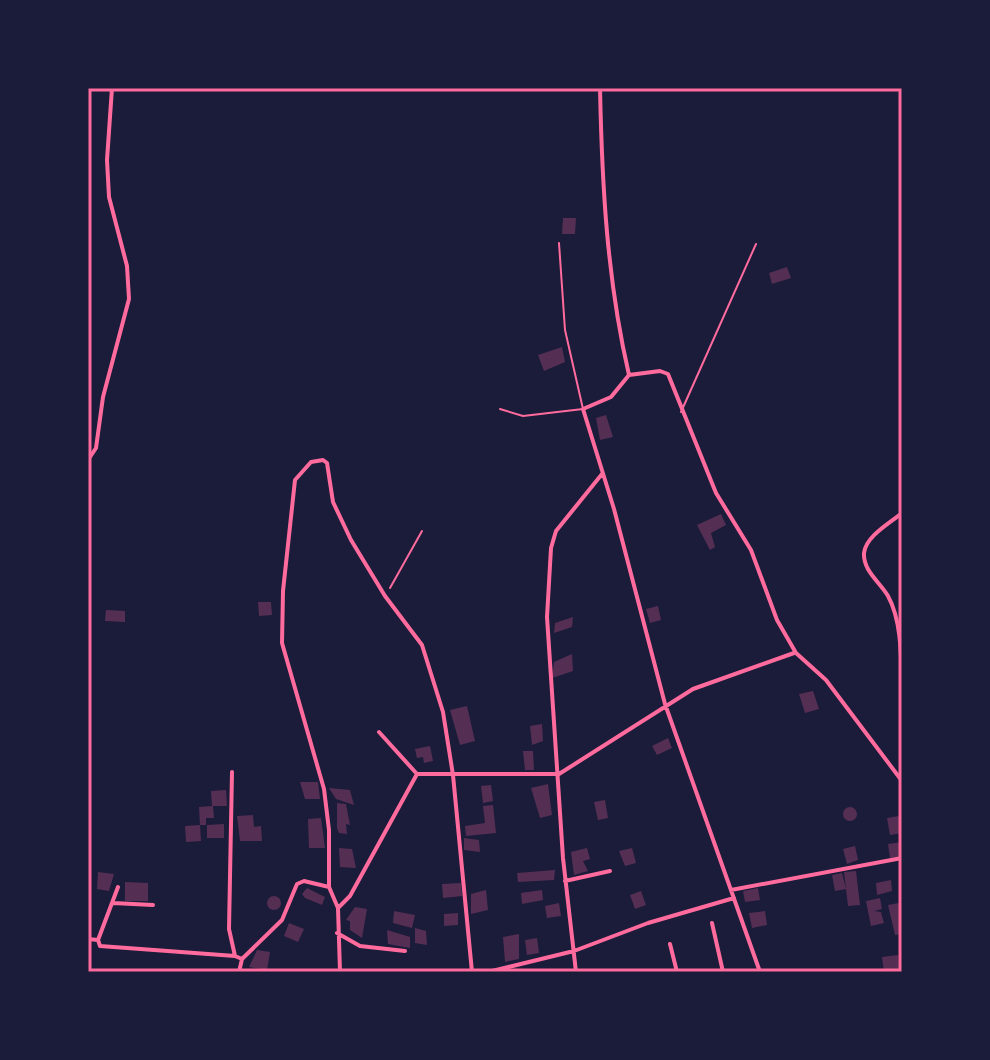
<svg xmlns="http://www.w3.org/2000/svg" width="990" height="1060" viewBox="0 0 990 1060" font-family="Literata,serif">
<rect width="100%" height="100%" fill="#1b1b3a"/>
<path fill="#542f53" d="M563,218H576L575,234H562Z
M787,267L791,278L772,284L769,273Z
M562,347L565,362L544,371L538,355Z
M606,415L613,437L600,440L596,418Z
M721,514L726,525L711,533L715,547L710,550L697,525Z
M258,602H271L272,615L259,616Z
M658,606L661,620L650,623L646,609Z
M106,610L125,611V622L105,621Z
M573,617L572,627L554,633L555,623Z
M572,654L573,671L552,678L554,662Z
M813,691L819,709L805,713L799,694Z
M467,706L475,741L460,745L450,710Z
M542,724L543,741L532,745L530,726Z
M668,738L672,748L657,755L652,746Z
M430,746L433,761L424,763L423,757L417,758L415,749Z
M523,751H533L534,770H525Z
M300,782H318L320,799H305Z
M548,784L552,815L540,818L531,788Z
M491,785L493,801L483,803L481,786Z
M329,788L350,790L354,805L336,799Z
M226,790L227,806H212L211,791Z
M605,800L608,818L598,820L594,802Z
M337,803L346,804L350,825L346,824L347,834L339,833L337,828Z
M493,805L496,833L466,836L465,826L485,823L483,806Z
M213,806L214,818H206V825H200L201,841L186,842L185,826L200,825L199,807Z
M843 814a7 7 0 1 1 14 0a7 7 0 1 1-14 0Z
M253,815L254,827L261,826L262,841H240L237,816Z
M899,816L902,833L890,835L887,818Z
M321,818L325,848H309L308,819Z
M224,824V838H207V825Z
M464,838L479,840L480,852L464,850Z
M902,842V857L890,858L888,844Z
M855,846L858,860L847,864L843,849Z
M339,848L352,849L356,868L340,867Z
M587,848L590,859L583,861L588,871L574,875L571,852Z
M632,848L636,863L625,866L619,851Z
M555,870L554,880L518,882L517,873Z
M856,871L860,905L848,906L844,872Z
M98,872L114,874L109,891L97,889Z
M842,873L846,889L835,891L832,875Z
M891,880L892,891L877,895L876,883Z
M125,882L148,883V901H125Z
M461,883L462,896L443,898L442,884Z
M307,888L325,897L322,905L305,898L302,894Z
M758,888L760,900L745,902L743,891Z
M486,890L488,910L471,914V894Z
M542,890L543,900L522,904L521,893Z
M641,891L646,905L635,909L630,895Z
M267 903a7 7 0 1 1 14 0a7 7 0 1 1-14 0Z
M880,898L882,909L874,911L881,912L884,923L871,926L866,901Z
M559,903L561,916L547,918L545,906Z
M899,903L902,934L895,935L888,905Z
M355,907L367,909L362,938L350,930V921L346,920Z
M394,911L415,915L412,928L393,923Z
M765,911L767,925L752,928L749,913Z
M458,913V925L444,926V914Z
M289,923L304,929L298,942L284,936Z
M415,928L426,931L427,945L415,943Z
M387,930L410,937V948L388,944Z
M519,934V959L505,962L503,937Z
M537,938L539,953L527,955L525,940Z
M257,950L270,952L267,970L249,967Z
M898,955L899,970L884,972L882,957Z"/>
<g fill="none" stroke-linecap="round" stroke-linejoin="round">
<path stroke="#ff6b9d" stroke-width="2" d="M390,588L422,531"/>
<path stroke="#ff6b9d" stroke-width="2" d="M500,409L523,416L583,409L565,330L559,243
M681,412L756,244"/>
<path stroke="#ff6b9d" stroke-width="4" d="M600,88C602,185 607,280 629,375
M88,460L96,448L103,397L129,299L127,266L109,197L107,160L112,88
M902,513C890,523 866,536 864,553C863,571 880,582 888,596C903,623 901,665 902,695
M379,732L417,774
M232,772L229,929L235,956
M565,881L610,871
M118,887L98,940L100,946L235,956L242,959
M731,890L902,858
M113,903L153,905
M338,908L350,896L417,774H559L693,689L794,653
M712,923L723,972
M337,933L360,946L405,951
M88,939L98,940
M670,944L677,972
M239,972L242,959L282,920L297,884L304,881L329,887
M340,972L338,908L329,887V830L324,789L282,643L283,591L295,480L311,462L323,460L327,463L333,502L351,540L385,596L422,645L443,712L453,775L472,972
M488,972L574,951L648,923L734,898
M576,972L563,858L547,617L551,548L556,531L602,474
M760,972L665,704L614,509L583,409L611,397L629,375L660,371L668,374L716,493L751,550L777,620L796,653L826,680L902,781"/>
</g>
<rect width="990" height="1060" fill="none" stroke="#1b1b3a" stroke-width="180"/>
<rect x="90" y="90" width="810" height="880" fill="none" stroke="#ff6b9d" stroke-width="3"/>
</svg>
